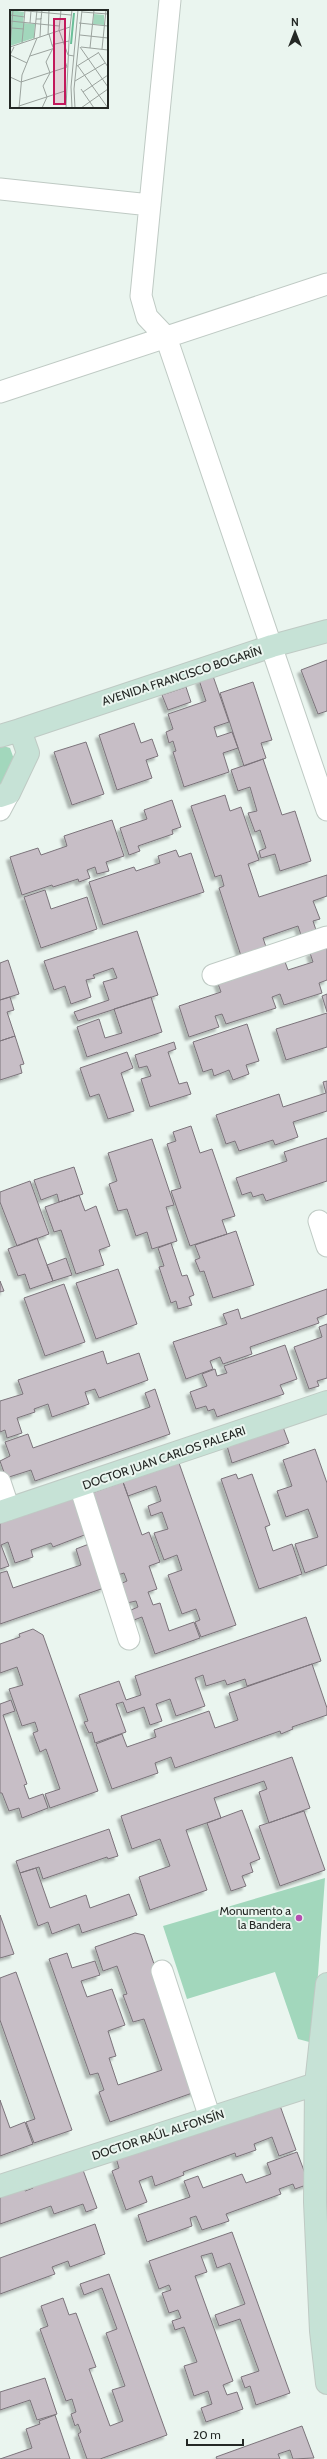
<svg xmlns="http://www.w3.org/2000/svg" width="327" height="2459" viewBox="0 0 327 2459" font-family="Cabin,sans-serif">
<defs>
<filter id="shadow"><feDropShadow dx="-3.5" dy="3.5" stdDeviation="1" flood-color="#0004"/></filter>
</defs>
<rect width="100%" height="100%" fill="#eaf5ef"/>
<path fill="#a2d7bc" d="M0,745L10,748L15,762L3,785L0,786Z
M325,1878L313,2043L298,2039L275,1972L187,1999L163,1926Z"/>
<path fill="#c7bec6" stroke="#7c747b" filter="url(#shadow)" d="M327,660V711L318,714L301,670Z
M213,676L229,722L214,727L217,737L232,732L238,748L223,753L229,772L184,787L173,752L176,751L173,741L169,743L166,732L173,729L168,714L206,701L199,680Z
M253,682L272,740L261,743L266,758L244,766L220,693Z
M186,687L191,702L168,710L162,695Z
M134,723L141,743L152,739L158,756L146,760L152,778L117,790L99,735Z
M86,742L104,794L72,805L54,752Z
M263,759L282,815L295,811L311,861L280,871L275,854L261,858L259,851L266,848L260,830L255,832L248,813L257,811L250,787L238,791L231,770Z
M225,795L230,811L241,807L259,860L248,864L259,897L327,875V896L313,901L320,919L313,921L317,933L302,938L298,926L263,938L267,950L242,959L219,888L224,886L221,875L215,877L191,806Z
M172,800L181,827L172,830L173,834L138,846L140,851L129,855L120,828L147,819L144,810Z
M112,820L124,856L106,862L109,871L97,874L95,867L87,870L90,878L79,882L78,879L53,887L52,885L22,895L10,857L38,848L41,855L67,846L64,836Z
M176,850L179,857L191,853L204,892L103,925L89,882L134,867L136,871L160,863L158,856Z
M45,890L51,909L87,897L97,929L41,948L24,897Z
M137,931L158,995L78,1021L74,1012L109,1000L103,982L117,978L113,968L93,975L95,978L86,980L91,997L71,1004L65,986L54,990L44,961Z
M327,947V980L319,983L322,993L284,1005L280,994L272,997L276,1008L226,1024L222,1014L215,1016L219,1027L189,1037L179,1006L221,992L217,981L284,959L288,970L313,962L310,953Z
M8,960L19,994L0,1000V963Z
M327,994V1012L322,996Z
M10,997L14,1010L7,1012L15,1036L0,1041V1000Z
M151,997L162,1032L87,1057L77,1027L99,1019L105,1038L122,1033L114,1009Z
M327,1013V1047L286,1060L276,1029Z
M247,1024L259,1061L246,1065L249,1074L233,1080L229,1070L214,1076L212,1069L203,1072L193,1042Z
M15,1036L24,1064L20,1065L22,1073L0,1080V1041Z
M174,1042L176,1049L168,1052L179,1084L187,1082L191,1094L150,1107L141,1079L151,1076L147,1066L139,1068L135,1055Z
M127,1052L133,1068L121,1073L134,1111L108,1119L99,1094L90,1097L80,1068Z
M327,1081V1111L293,1122L298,1137L275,1145L273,1140L239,1151L235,1141L226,1144L216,1115L279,1094L283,1107L326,1093L323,1082Z
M191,1126L200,1153L212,1149L235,1216L222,1220L227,1234L190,1246L171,1191L181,1188L167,1144L176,1141L173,1132Z
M327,1138V1181L266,1201L263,1194L253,1197L251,1192L242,1195L236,1178L287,1161L284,1152Z
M152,1139L174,1205L166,1207L177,1241L152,1249L147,1232L136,1236L127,1209L118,1211L109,1184L117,1181L108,1153Z
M74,1167L83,1194L59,1202L57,1194L41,1200L34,1180Z
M30,1181L49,1234L17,1246L0,1202V1192Z
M79,1195L85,1211L96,1206L110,1246L99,1250L104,1265L76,1274L61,1230L54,1232L45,1207Z
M236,1231L254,1285L213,1298L204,1271L200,1272L195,1260L200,1258L195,1245Z
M37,1238L53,1281L30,1289L25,1274L18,1276L8,1249Z
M171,1243L182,1276L187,1275L194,1295L189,1297L192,1305L178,1309L176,1301L171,1303L159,1267L164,1266L158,1248Z
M66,1258L72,1275L53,1281L47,1265Z
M118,1269L137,1324L96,1339L76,1283Z
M0,1281L4,1291L0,1292Z
M64,1284L85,1342L45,1356L24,1298Z
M327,1289V1314L317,1318L319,1323L250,1347L252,1354L223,1364L220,1357L210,1361L213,1369L186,1379L173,1342L227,1324L223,1314L238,1309L241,1319Z
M327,1324V1378L317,1381L319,1386L309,1389L294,1347L322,1337L319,1327Z
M285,1345L297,1379L280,1385L284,1394L217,1417L214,1409L208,1411L206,1406L196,1409L190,1392L207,1386L202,1374L215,1369L217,1376L227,1373L224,1366Z
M103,1351L107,1364L139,1353L148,1380L99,1398L95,1389L85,1392L89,1404L52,1417L48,1404L34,1409L35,1412L17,1418L22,1433L7,1438L5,1430L0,1432V1401L23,1394L18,1380Z
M155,1389L170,1434L35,1481L31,1470L6,1478L0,1461L10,1456L5,1442L28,1434L33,1448L150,1407L145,1393Z
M283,1427L289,1443L232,1463L227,1446Z
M315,1449L327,1483V1565L305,1573L295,1544L318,1537L308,1509L286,1517L277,1491L292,1486L283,1460Z
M179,1463L236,1625L201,1637L195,1622L200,1620L196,1609L182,1614L168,1575L182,1570L177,1555L164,1560L154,1533L168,1529L162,1512L151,1516L148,1506L161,1501L156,1486L128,1496L123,1482Z
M236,1474L238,1479L252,1474L270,1525L265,1527L273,1551L292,1544L302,1574L259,1589L221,1479Z
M123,1482L142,1535L149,1532L160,1562L149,1566L157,1589L148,1592L153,1605L160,1603L169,1631L194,1622L200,1638L155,1654L142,1617L134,1620L131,1610L138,1607L136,1601L127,1603L120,1584L127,1581L124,1573L118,1575L89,1494Z
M74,1495L87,1534L53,1547L51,1543L31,1550L33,1557L15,1563L8,1542L1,1545L9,1566L0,1569V1520Z
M89,1544L104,1588L0,1624V1573L7,1571L13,1588L81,1565L76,1549Z
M306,1617L321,1661L247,1686L245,1679L227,1685L225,1680L206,1686L203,1675L195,1678L205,1706L176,1716L170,1699L156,1704L162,1721L150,1725L144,1707L127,1713L123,1702L116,1704L126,1732L95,1743L92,1732L89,1733L84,1722L88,1721L79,1695L119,1681L126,1700L141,1695L135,1676Z
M33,1629L43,1635L98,1791L50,1808L45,1794L60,1789L46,1749L40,1752L33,1733L38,1731L35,1722L22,1726L9,1689L23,1685L17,1667L0,1673V1644L20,1637L19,1634Z
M312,1664L327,1708V1715L292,1727L293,1729L281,1734L280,1731L175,1768L171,1757L155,1763L158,1773L112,1789L96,1744L122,1734L127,1747L156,1737L154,1730L209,1711L215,1728L238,1720L229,1693Z
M11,1700L15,1711L3,1715L27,1784L24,1785L29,1799L43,1794L48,1808L22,1818L19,1808L9,1811L2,1793H0V1704Z
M292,1757L310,1808L269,1823L259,1792L267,1789L264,1781L214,1798L221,1818L186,1830L207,1890L150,1910L139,1877L170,1866L160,1839L132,1849L121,1816Z
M242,1810L260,1859L250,1863L253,1872L242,1876L246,1886L231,1891L207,1823Z
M304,1811L325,1870L280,1886L259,1826Z
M109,1829L118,1856L108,1859L107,1857L43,1879L39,1867L20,1873L16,1861Z
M36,1868L50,1908L86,1895L90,1908L129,1894L137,1915L82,1933L79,1924L52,1934L48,1922L38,1926L20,1873Z
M0,1915L14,1954L0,1958Z
M135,1933L144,1935L198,2091L110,2122L99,2092L104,2090L98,2073L90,2075L49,1959L67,1953L72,1968L95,1961L100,1975L81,1981L87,1997L112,1989L125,2025L108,2031L116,2056L109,2058L118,2085L162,2070L144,2019L133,2022L123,1995L127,1994L117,1966L103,1971L95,1947Z
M16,1972L72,2130L34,2143L26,2122L35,2119L0,2020V1978Z
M0,2100L10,2128L25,2122L33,2144L0,2156Z
M278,2100L296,2150L279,2156L272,2137L254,2144L256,2150L236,2157L235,2153L183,2172L184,2175L155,2186L152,2176L139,2181L147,2202L126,2210L112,2171L119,2168L116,2158Z
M297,2152L309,2184L295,2189L293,2184L279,2189L281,2194L226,2214L229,2221L202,2230L196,2216L190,2218L192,2226L147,2242L138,2215L190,2197L184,2181L198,2176L203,2188L242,2174L246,2183L271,2174L267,2163Z
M83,2170L97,2208L86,2212L83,2204L54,2214L51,2206L0,2224V2190L22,2183L25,2191L33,2188L30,2180Z
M95,2224L105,2254L70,2267L68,2261L52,2267L55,2274L0,2294V2258Z
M232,2232L290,2393L256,2405L250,2386L245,2388L241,2377L259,2371L240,2319L219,2326L215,2315L245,2304L230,2263L217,2268L212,2253L201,2256L207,2272L195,2276L233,2381L223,2385L227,2395L237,2392L243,2409L206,2422L201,2408L212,2404L208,2391L194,2396L184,2366L197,2362L184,2327L175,2330L172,2321L181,2318L178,2310L169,2313L162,2293L171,2290L169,2285L159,2289L149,2261Z
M109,2274L167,2435L100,2459H87L78,2434L81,2432L78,2424L75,2426L71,2414L76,2412L72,2399L66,2401L40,2329L48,2326L41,2306L63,2298L69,2315L76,2313L96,2367L89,2369L110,2426L123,2421L112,2390L125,2386L106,2333L117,2329L102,2288L84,2295L80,2284Z
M45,2378L57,2414L37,2420L30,2400L0,2410V2392Z
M55,2415L70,2459H0L32,2448L26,2429L40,2424L39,2421Z
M302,2426L314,2458L293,2459L290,2450L278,2454L280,2459H217L216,2457Z"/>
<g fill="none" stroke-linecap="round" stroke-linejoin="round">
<defs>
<path id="street" d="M170,0L141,296L147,317L166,337L327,810
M0,189L150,205
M0,392L327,284
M0,810L9,793
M213,975L327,937
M319,1221L327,1246
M0,1482L9,1509
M80,1486L129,1639
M162,1971L210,2118"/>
<path id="secondary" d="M20,730L272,646L327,631
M0,736L20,730L28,753L9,793L0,796
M0,1512L327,1402
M327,1984L316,2084L315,2202L321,2331L327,2383
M0,2186L316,2084"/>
</defs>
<use href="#street" stroke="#bfcac4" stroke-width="23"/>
<use href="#secondary" stroke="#bfcac4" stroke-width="24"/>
<use href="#street" stroke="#fff" stroke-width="21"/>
<use href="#secondary" stroke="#c6e2d6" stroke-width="22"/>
</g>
<circle fill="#b44db0" stroke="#eaf5ef" stroke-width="1.5" cx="299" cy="1918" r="4"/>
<g text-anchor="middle" stroke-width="4" stroke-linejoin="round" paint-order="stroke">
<g font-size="12" fill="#242825" stroke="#eaf5ef">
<text transform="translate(182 676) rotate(-18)" y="4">AVENIDA FRANCISCO BOGARÍN</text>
<text transform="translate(164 1458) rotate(-19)" y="4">DOCTOR JUAN CARLOS PALEARI</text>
<text transform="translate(158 2135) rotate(-18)" y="4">DOCTOR RAÚL ALFONSÍN</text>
</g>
<g font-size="12" fill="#242825" stroke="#eaf5ef" text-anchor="end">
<text x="291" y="1915">Monumento a<tspan x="291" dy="14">la Bandera</tspan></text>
</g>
</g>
<g transform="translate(10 10)">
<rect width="98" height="98" fill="#eaf5ef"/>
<path d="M0,0L14,2L13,13L25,14L24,28L0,36ZM84,4L94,5V15L83,14Z" fill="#a2d7bc"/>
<path fill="none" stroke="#69be97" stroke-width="2" d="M61,34L64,3"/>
<path fill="none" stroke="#9ba39e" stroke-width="1" d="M6,0L61,5M51,0L49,20L58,45L64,46M72,2L98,4M0,5L15,7M26,9H31L32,0M0,11L49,16M20,13L21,1M69,13L98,16M60,17L62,0M2,18L14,19M39,24L60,17L59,31M38,25L39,0M70,25L98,28M30,27L31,8M24,29L27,0M12,33L15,0M45,34L59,31L56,98M0,37L39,24L42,35H45L43,37L42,35M0,37L3,0M4,37L0,45L17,53M70,37L98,77M71,37L98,40M80,38L84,0M92,39L96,0M88,42L98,57M20,46L42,39M67,56L88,43M68,56L98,98M0,67L11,72L57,57L55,51M65,71L95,53M71,79L84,98M73,82L98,65M9,96L55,81M9,98L12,65L27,28M32,98L37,87L33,76L40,63L36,52L44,36M62,98L61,77L68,0M65,98L64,79L72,0M71,98L98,79"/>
<path fill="#c2185b" fill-opacity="0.15" stroke="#c2185b" stroke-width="2" d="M44,9H55V94H44Z"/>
<rect width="98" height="98" fill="none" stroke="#242825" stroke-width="2"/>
</g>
<g transform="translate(295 32)" stroke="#eaf5ef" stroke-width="3" paint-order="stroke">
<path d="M0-3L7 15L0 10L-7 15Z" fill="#242825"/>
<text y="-6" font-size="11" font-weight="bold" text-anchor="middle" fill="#242825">N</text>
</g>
<path d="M187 2439v6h56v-6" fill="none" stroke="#242825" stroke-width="2"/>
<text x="193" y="2439" font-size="12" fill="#242825" stroke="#eaf5ef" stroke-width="3" paint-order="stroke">20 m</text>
</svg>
